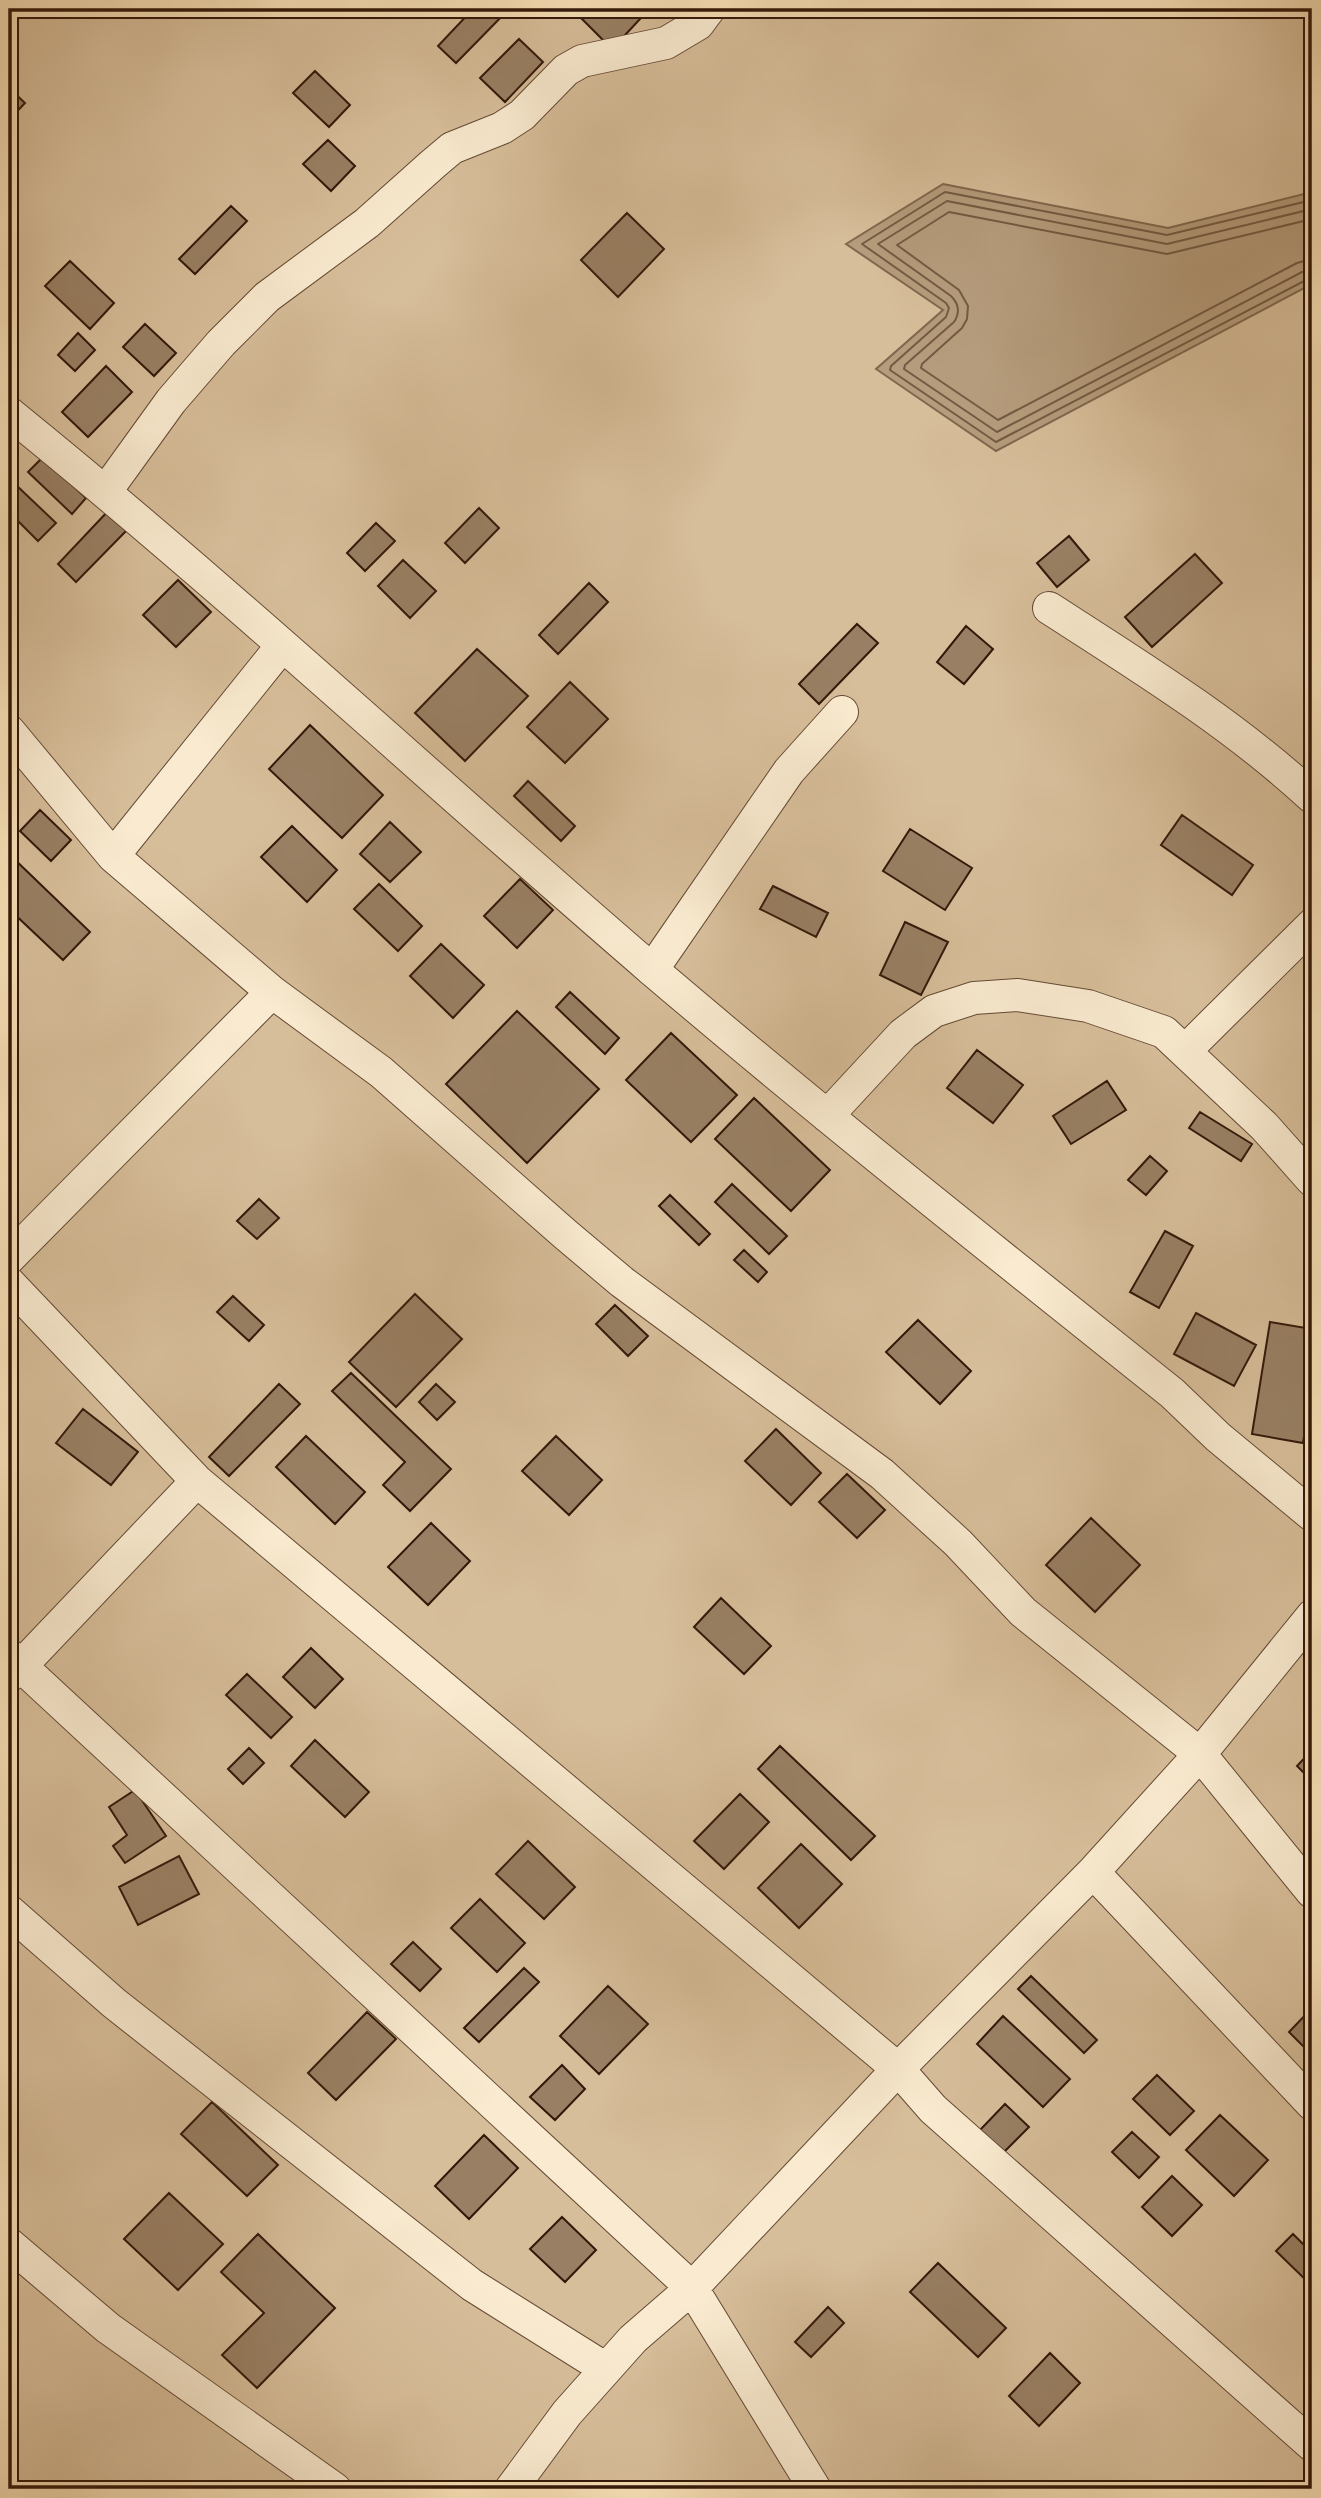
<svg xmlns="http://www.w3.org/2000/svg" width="1321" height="2498" viewBox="0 0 1321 2498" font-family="'EB Garamond',serif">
<rect width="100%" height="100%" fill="#f8e0b7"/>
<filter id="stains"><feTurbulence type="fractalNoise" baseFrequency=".00286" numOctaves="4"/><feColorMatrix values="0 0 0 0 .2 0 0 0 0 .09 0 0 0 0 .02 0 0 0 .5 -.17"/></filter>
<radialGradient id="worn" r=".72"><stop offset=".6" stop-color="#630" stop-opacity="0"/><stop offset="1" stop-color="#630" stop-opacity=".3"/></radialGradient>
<path fill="#d7be9a" stroke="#856b52" stroke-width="2" d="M9,9H1312V2489H9Z"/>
<path fill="#b59c7c" stroke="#81674e" stroke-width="2" d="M943,184L1168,228L1312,192V284L996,451L876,369L943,310L846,244Z"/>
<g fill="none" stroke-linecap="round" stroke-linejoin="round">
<path stroke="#745a43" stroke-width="2" d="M1312,200L1167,235L945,192L862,244L946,303L949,308L946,317L891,366L890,370L996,442L1306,280L1312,279
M1312,209L1167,244L947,201L878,244L951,296C959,304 960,313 954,322L905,365L904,369L997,432L1302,272L1312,270
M1312,219L1167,254L949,212L897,245L959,290L968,306L967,319L962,328L922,364L921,368L998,420L1297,263L1312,259"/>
</g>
<path fill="#998064" stroke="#33180a" stroke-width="2" d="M473,9H509L456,63L438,46Z
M593,9H629L640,19L612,49L582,19Z
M519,39L543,62L505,102L480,78Z
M315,71L350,105L329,127L293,93Z
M9,88L25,103L9,120Z
M328,140L355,166L331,191L303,164Z
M231,206L247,221L195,274L179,259Z
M627,213L664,249L618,297L581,260Z
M70,261L114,303L90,329L45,286Z
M145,324L176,353L154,376L123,347Z
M78,333L95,350L75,371L58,355Z
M106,366L132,392L88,437L62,412Z
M43,457L86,498L72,514L28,472Z
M15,484L56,523L38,541L9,512V490Z
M479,508L499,528L465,563L445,543Z
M109,510L128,529L76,582L58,564Z
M376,523L395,541L365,571L347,553Z
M1069,536L1089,560L1057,587L1037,563Z
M1195,554L1222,583L1152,647L1125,617Z
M403,560L436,591L410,618L378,586Z
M178,580L211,612L176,647L143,615Z
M589,583L608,602L558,654L539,635Z
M857,624L878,643L819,704L799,684Z
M966,626L993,649L964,684L937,662Z
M477,649L528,696L465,761L415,713Z
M570,682L608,719L565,763L527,727Z
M310,725L383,795L342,838L269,769Z
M528,781L575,826L561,841L514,796Z
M40,810L71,840L51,861L20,831Z
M1182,815L1253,865L1232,895L1161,845Z
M390,822L421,852L390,882L360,854Z
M292,826L337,870L307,902L261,857Z
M910,829L972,868L945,910L883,871Z
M9,854L90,932L63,960L9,909Z
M520,879L553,910L517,948L484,916Z
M379,884L422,926L398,951L354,909Z
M773,886L828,913L816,937L760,909Z
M905,922L948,942L921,995L880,975Z
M441,944L484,985L453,1018L410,976Z
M570,992L619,1038L605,1054L556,1007Z
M517,1011L599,1089L527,1163L446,1084Z
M671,1033L737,1095L691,1142L626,1080Z
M977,1050L1023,1085L993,1123L947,1088Z
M1107,1081L1126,1110L1071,1144L1053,1116Z
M754,1098L830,1170L791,1211L715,1139Z
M1200,1112L1252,1144L1241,1161L1189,1128Z
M1150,1156L1167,1171L1146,1195L1128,1180Z
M732,1184L787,1236L769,1254L715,1202Z
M670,1195L710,1234L699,1245L659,1206Z
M259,1199L279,1218L257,1239L237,1221Z
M1165,1231L1193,1246L1159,1308L1130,1292Z
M744,1250L767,1272L758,1282L734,1260Z
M415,1294L462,1339L396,1407L349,1362Z
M233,1296L264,1325L249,1341L217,1312Z
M615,1305L648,1336L628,1356L596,1324Z
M1196,1313L1256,1345L1234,1386L1174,1354Z
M918,1320L971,1371L940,1404L886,1352Z
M1270,1322L1312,1329V1386L1303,1443L1252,1434Z
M351,1373L451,1469L410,1511L383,1485L405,1462L332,1391Z
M279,1384L300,1404L229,1476L209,1457Z
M436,1384L455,1402L437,1420L419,1402Z
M83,1409L138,1452L111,1485L56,1443Z
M776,1429L821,1473L791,1505L745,1461Z
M306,1436L365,1492L335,1524L276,1467Z
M556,1436L602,1480L569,1515L522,1471Z
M847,1474L885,1510L857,1538L819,1502Z
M1091,1518L1140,1565L1095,1612L1046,1565Z
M431,1523L470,1561L428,1605L388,1567Z
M721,1598L771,1646L744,1674L694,1627Z
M311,1648L343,1679L315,1708L283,1677Z
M247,1674L292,1717L271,1738L226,1695Z
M315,1740L369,1792L345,1817L291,1766Z
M780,1746L875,1836L851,1860L758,1769Z
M249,1748L264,1763L243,1784L228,1769Z
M1312,1750V1781L1297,1766Z
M135,1790L166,1836L125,1863L113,1846L127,1835L109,1807Z
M740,1794L769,1822L724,1869L694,1841Z
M528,1841L575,1887L544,1919L496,1874Z
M801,1844L842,1884L799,1928L758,1888Z
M179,1856L199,1894L138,1925L119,1887Z
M480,1899L525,1943L497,1972L451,1928Z
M413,1942L441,1969L420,1991L391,1964Z
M524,1968L539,1982L479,2042L464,2028Z
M1031,1976L1097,2040L1084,2053L1018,1989Z
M608,1986L648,2024L599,2074L560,2036Z
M1312,2008V2055L1289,2032Z
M367,2012L396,2039L336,2100L308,2073Z
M1003,2016L1070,2079L1043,2107L977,2044Z
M562,2065L585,2089L555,2120L530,2097Z
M1157,2075L1194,2111L1170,2135L1133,2099Z
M212,2102L278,2165L247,2196L181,2134Z
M1005,2104L1029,2127L1003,2153L980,2130Z
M1220,2115L1268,2160L1234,2196L1186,2150Z
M1132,2132L1159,2157L1139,2178L1112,2152Z
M484,2135L518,2168L469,2219L435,2186Z
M1172,2176L1202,2205L1172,2236L1142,2207Z
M169,2193L223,2244L178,2290L124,2239Z
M562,2217L596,2250L565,2282L530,2249Z
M258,2234L335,2308L257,2388L222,2355L264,2313L221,2272Z
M1293,2234L1312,2253V2286L1276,2251Z
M938,2263L1006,2328L978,2357L910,2292Z
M828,2307L844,2323L811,2357L795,2342Z
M1050,2353L1080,2383L1039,2426L1009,2396Z"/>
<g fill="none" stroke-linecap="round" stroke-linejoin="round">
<defs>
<path id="minor" d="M9,413C229,591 436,784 650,968C821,1114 997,1253 1172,1393L1218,1437L1312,1515
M106,491L171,401L221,343L267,297L367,223L433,164L452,148L502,128L522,115L566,70L582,61L666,43L698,24L709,9
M1049,608C1139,666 1233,724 1312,797
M9,731L113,856L272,992L381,1072L565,1234L622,1282L882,1474L958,1543L1023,1612L1200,1754L1312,1892
M113,856L281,647
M652,970L789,771L842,712
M1185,1051L1312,925
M827,1116L903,1034L934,1011L974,998L1018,995L1088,1006L1164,1032L1264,1126L1312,1180
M9,1258L272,992
M9,1283L197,1481L898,2069L933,2109L1312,2445
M9,1655L692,2288L815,2489
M9,1676L20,1667L197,1481
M1093,1872L1312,2104
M9,1911L114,2003L472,2285L606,2369
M9,2244L108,2328L335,2489
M511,2489L567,2413L633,2339L692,2288L898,2069L1093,1872L1200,1754L1312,1616"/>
</defs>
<use href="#minor" stroke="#644a35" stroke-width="34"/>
<use href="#minor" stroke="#faebd0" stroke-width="32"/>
</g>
<rect width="1321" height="2498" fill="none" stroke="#f8e0b7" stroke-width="35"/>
<rect x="10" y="10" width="1300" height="2477" fill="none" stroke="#33180a" stroke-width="3.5"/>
<rect x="18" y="18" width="1286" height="2463" fill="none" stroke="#33180a" stroke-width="2"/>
<rect width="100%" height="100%" filter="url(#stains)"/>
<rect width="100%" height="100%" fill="url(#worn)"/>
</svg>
